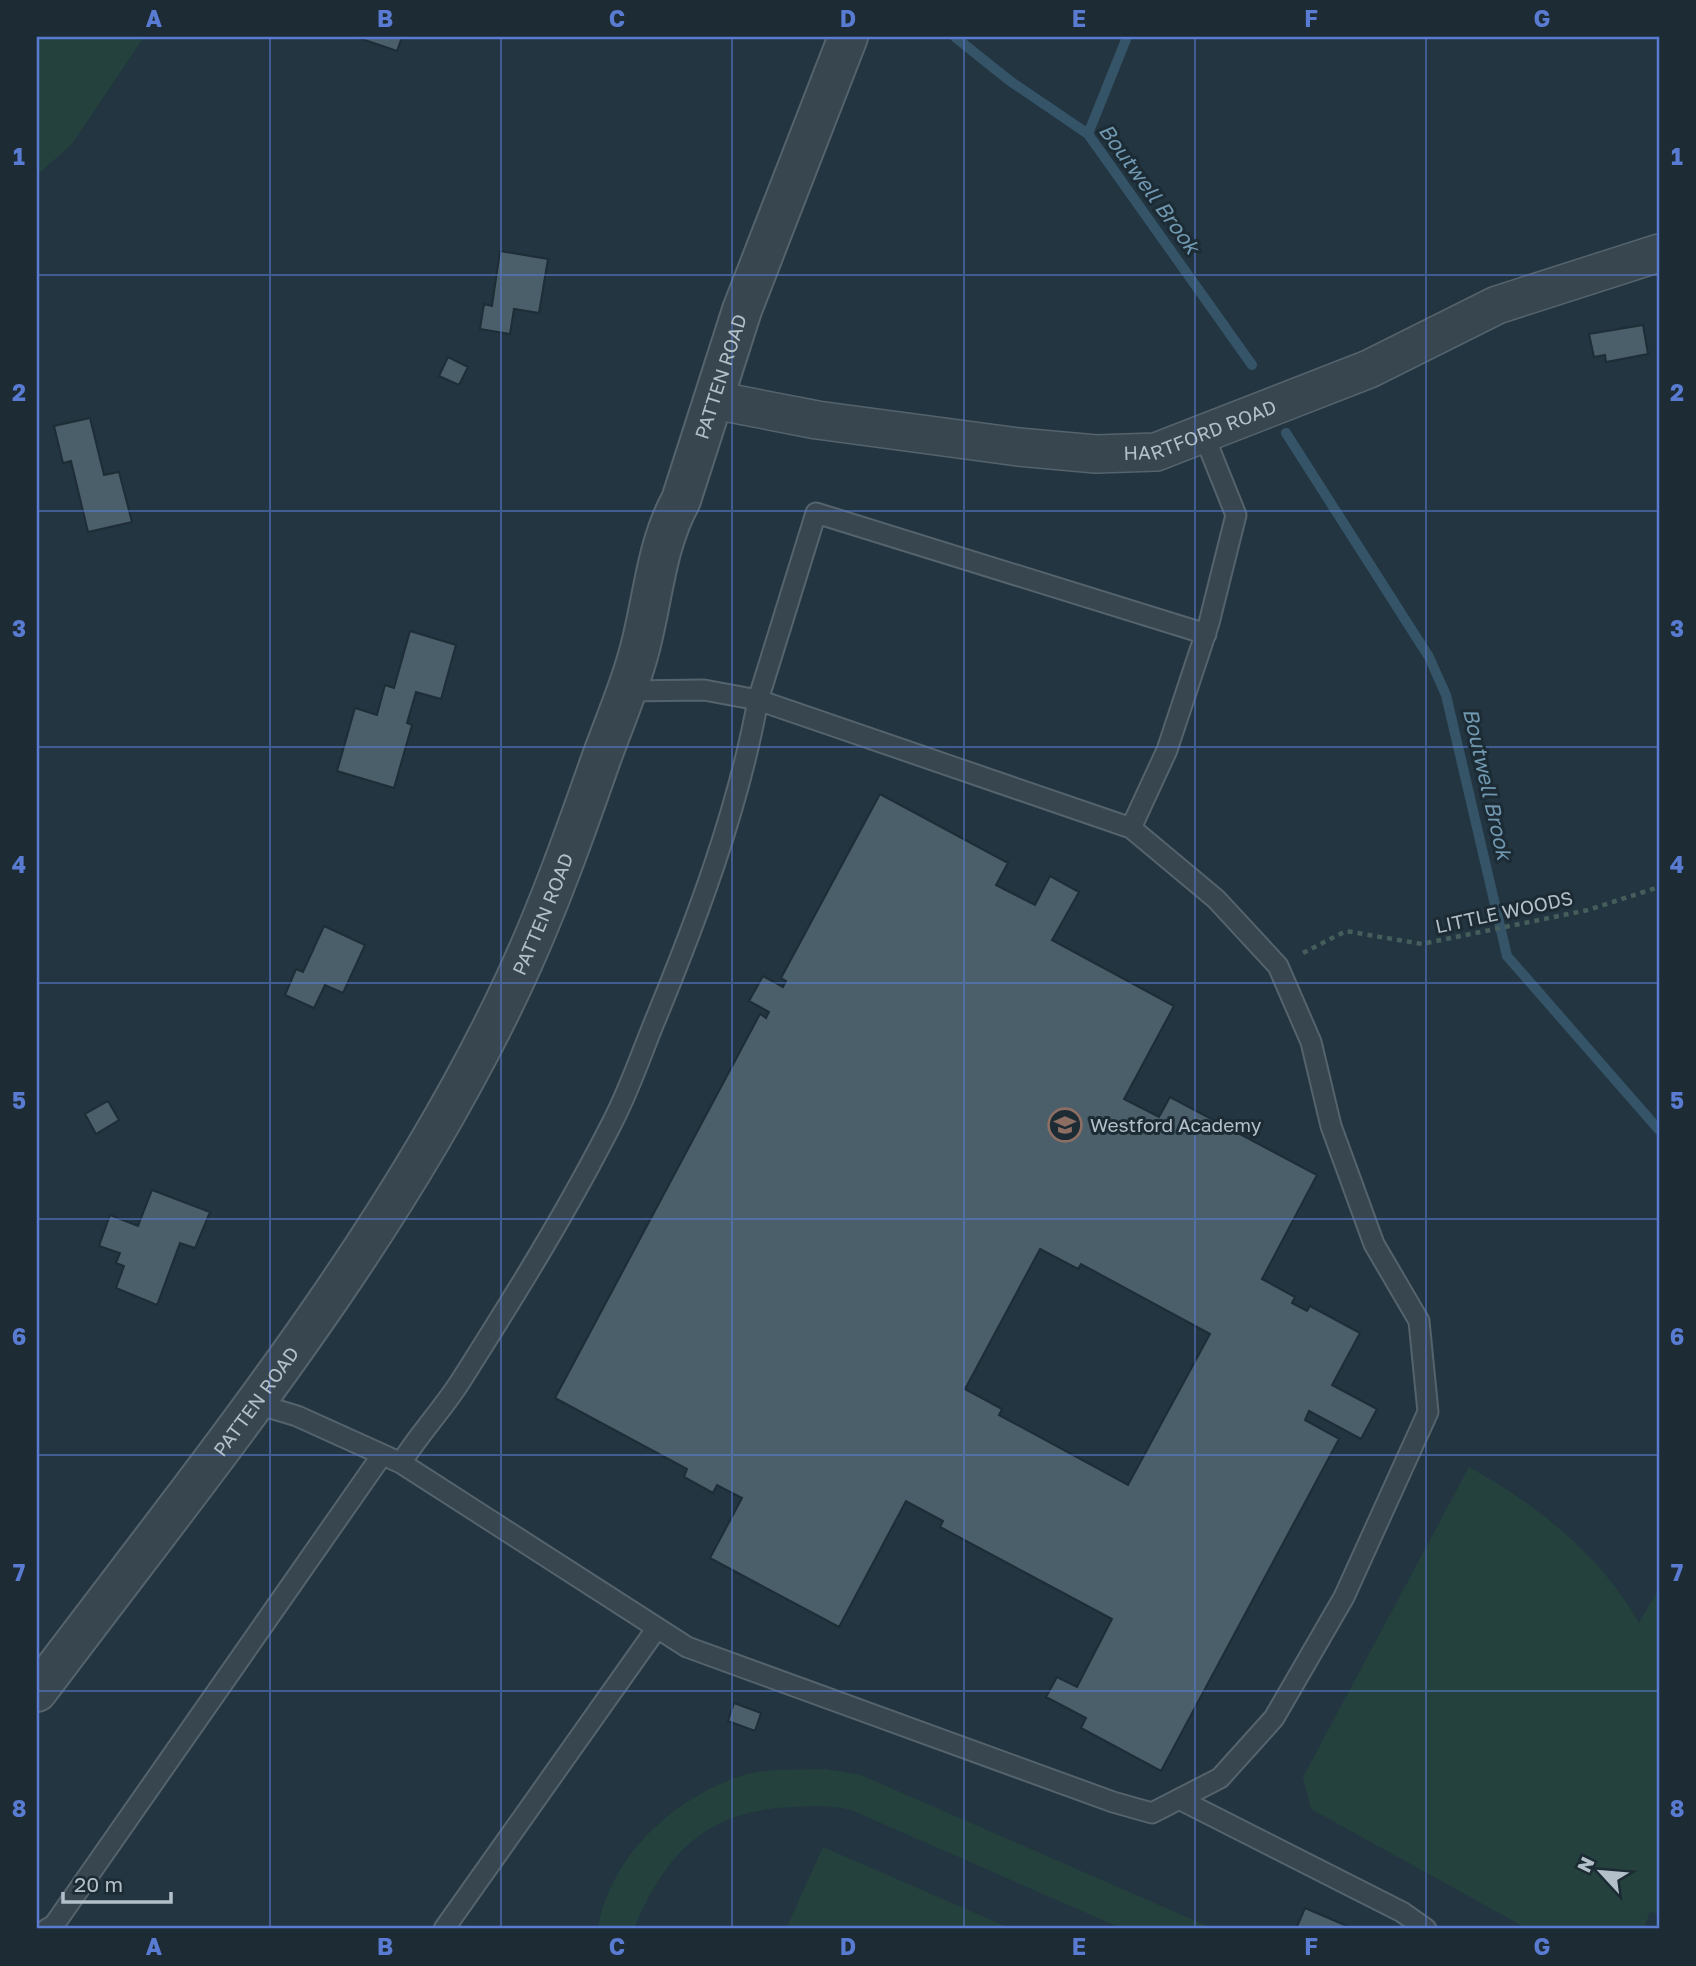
<svg xmlns="http://www.w3.org/2000/svg" width="1696" height="1966" viewBox="0 0 1696 1966" font-family="'Golos Text',sans-serif">
<rect width="100%" height="100%" fill="#223540"/>
<path fill="#24413e" d="M37,37H144L72,144L37,175Z
M1469,1467C1537,1505 1600,1554 1639,1623L1659,1588V1916L1650,1911L1644,1929H1528L1311,1809L1303,1777Z
M825,1769L861,1775L1214,1929H1123L851,1810C831,1805 814,1806 793,1807C707,1810 665,1853 634,1929H598C610,1856 672,1800 740,1776C765,1768 799,1770 825,1769Z
M823,1847L1012,1929H786Z"/>
<g fill="none" stroke-linecap="round" stroke-linejoin="round">
<path stroke="#355468" stroke-width="10" d="M955,37L1010,81L1088,134L1252,365
M1088,134L1127,37
M1286,433L1429,657L1446,695L1507,956L1659,1130"/>
</g>
<path fill="#4b5f6b" stroke="#1e2d36" stroke-width="2" fill-rule="evenodd" d="M356,37H402L397,51Z
M500,251L548,259L539,313L514,309L510,334L480,329L484,304L492,306Z
M1643,325L1648,354L1606,362L1605,355L1594,357L1589,334Z
M448,357L468,367L459,385L439,376Z
M90,418L104,475L119,472L132,522L88,532L71,461L63,463L54,426Z
M410,631L456,645L441,699L416,692L407,723L412,725L394,788L337,771L355,708L377,715L385,685L394,688Z
M880,794L1008,863L996,885L1035,905L1050,876L1079,892L1052,940L1174,1006L1124,1099L1159,1117L1170,1097L1317,1175L1262,1279L1295,1297L1292,1303L1307,1311L1310,1306L1360,1333L1332,1385L1377,1409L1361,1439L1309,1411L1305,1420L1339,1439L1161,1771L1081,1728L1086,1718L1046,1697L1057,1677L1077,1687L1112,1619L940,1527L943,1521L906,1501L839,1627L710,1558L742,1498L717,1485L713,1493L684,1477L687,1469L555,1398L760,1014L766,1018L769,1012L749,1001L763,976L783,987L786,981L781,978ZM1040,1249L1078,1269L1081,1264L1210,1334L1128,1485L999,1415L1002,1409L965,1389Z
M324,926L365,945L343,993L325,985L314,1008L285,995L296,969L303,972Z
M108,1101L119,1120L96,1134L85,1114Z
M152,1190L210,1212L195,1248L180,1243L157,1305L116,1288L124,1266L116,1263L120,1253L99,1246L110,1215L138,1226Z
M734,1703L761,1713L755,1731L728,1721Z
M1305,1908L1354,1929H1296Z"/>
<g fill="none" stroke-linecap="round" stroke-linejoin="round">
<defs>
<path id="service" d="M1131,828L758,700L816,513L1206,634
M254,1403L297,1416L401,1463C419,1434 442,1410 460,1382C514,1297 568,1210 613,1121C629,1090 641,1055 654,1023C697,919 738,810 758,700L704,690L626,691
M401,1463L687,1647L1113,1802L1152,1813L1220,1778L1274,1718L1344,1597L1428,1412L1419,1321L1374,1244L1331,1126L1311,1042L1278,966L1216,899L1131,828L1167,750L1209,623L1236,515L1203,433
M1179,1799L1402,1912L1426,1929
M47,1929L54,1925L382,1455
M444,1929L657,1628"/>
<g id="minor">
<path id="s1" d="M714,400L817,420L1018,447L1096,454L1156,452L1369,369L1497,305L1659,253"/>
</g>
<g id="tertiary">
<path id="s2" d="M37,1692C208,1464 394,1240 515,980C548,909 574,836 600,762C612,728 627,694 637,659C653,606 654,549 681,500L742,310L848,37"/>
</g>
</defs>
<use href="#service" stroke="#55636d" stroke-width="23"/>
<use href="#minor" stroke="#55636d" stroke-width="40"/>
<use href="#tertiary" stroke="#55636d" stroke-width="42"/>
<path stroke="#455e5c" stroke-width="4.5" stroke-dasharray="5 5" stroke-linecap="butt" d="M1303,953L1346,931L1422,944L1588,910L1659,887"/>
<use href="#service" stroke="#37464f" stroke-width="19"/>
<use href="#minor" stroke="#37464f" stroke-width="37"/>
<use href="#tertiary" stroke="#37464f" stroke-width="38"/>
</g>
<path fill="none" stroke="#597cd2" stroke-width="2" stroke-opacity="0.55" d="M270,37V1929M501,37V1929M732,37V1929M964,37V1929M1195,37V1929M1426,37V1929M37,275H1659M37,511H1659M37,747H1659M37,983H1659M37,1219H1659M37,1455H1659M37,1691H1659"/>
<defs>
<symbol id="school-ring" viewBox="-11 -11 22 22"><circle r="9.5" fill="#1c2b34" stroke="#8d6e63" stroke-width="1.5"/><path d="M0-5L7-2L0 1L-7-2ZM-4 1L0 2.5L4 1V4Q0 6-4 4Z" fill="#8d6e63"/></symbol>
</defs>
<g fill-rule="evenodd">
<use href="#school-ring" x="1046" y="1106" width="38" height="38"/>
</g>
<g text-anchor="middle" stroke-width="6" stroke-linejoin="round" paint-order="stroke">
<g font-size="19" fill="#b3c0ca" stroke="#1c2b34">
<text dy="7" stroke="none"><textPath href="#s2" startOffset="1498">PATTEN ROAD</textPath></text>
<text dy="7" stroke="none"><textPath href="#s1" startOffset="494">HARTFORD ROAD</textPath></text>
<text transform="translate(1504 912) rotate(-12)" y="7">LITTLE WOODS</text>
<text dy="7" stroke="none"><textPath href="#s2" startOffset="931">PATTEN ROAD</textPath></text>
<text dy="7" stroke="none"><textPath href="#s2" startOffset="364">PATTEN ROAD</textPath></text>
</g>
<g font-size="19" fill="#b3c0ca" stroke="#1c2b34" text-anchor="start">
<text x="1090" y="1132">Westford Academy</text>
</g>
<g font-size="21" font-style="italic" fill="#7098b0" stroke="#1c2b34">
<text transform="translate(1149 189) rotate(54)" y="7">Boutwell Brook</text>
<text transform="translate(1487 784) rotate(77)" y="7">Boutwell Brook</text>
</g>
</g>
<rect width="1696" height="1966" fill="none" stroke="#1c2b34" stroke-width="77"/>
<g transform="translate(1601 1872) rotate(296)" stroke="#1c2b34" stroke-width="5" paint-order="stroke">
<path d="M0-5L12 26L0 18L-12 26Z" fill="#b3c0ca"/>
<text y="-10" font-size="19" font-weight="bold" text-anchor="middle" fill="#b3c0ca">N</text>
</g>
<path d="M63 1892v10h108v-10" fill="none" stroke="#b3c0ca" stroke-width="3.5"/>
<text x="74" y="1892" font-size="21" fill="#b3c0ca" stroke="#1c2b34" stroke-width="5" paint-order="stroke">20 m</text>
<rect x="38" y="38" width="1620" height="1889" fill="none" stroke="#597cd2" stroke-width="2.5"/>
<g font-size="23" text-anchor="middle" font-weight="bold" fill="#597cd2">
<text x="154" y="27">A</text>
<text x="385" y="27">B</text>
<text x="617" y="27">C</text>
<text x="848" y="27">D</text>
<text x="1079" y="27">E</text>
<text x="1311" y="27">F</text>
<text x="1542" y="27">G</text>
<text x="19" y="165">1</text>
<text x="1677" y="165">1</text>
<text x="19" y="401">2</text>
<text x="1677" y="401">2</text>
<text x="19" y="637">3</text>
<text x="1677" y="637">3</text>
<text x="19" y="873">4</text>
<text x="1677" y="873">4</text>
<text x="19" y="1109">5</text>
<text x="1677" y="1109">5</text>
<text x="19" y="1345">6</text>
<text x="1677" y="1345">6</text>
<text x="19" y="1581">7</text>
<text x="1677" y="1581">7</text>
<text x="19" y="1817">8</text>
<text x="1677" y="1817">8</text>
<text x="154" y="1955">A</text>
<text x="385" y="1955">B</text>
<text x="617" y="1955">C</text>
<text x="848" y="1955">D</text>
<text x="1079" y="1955">E</text>
<text x="1311" y="1955">F</text>
<text x="1542" y="1955">G</text>
</g>
</svg>
